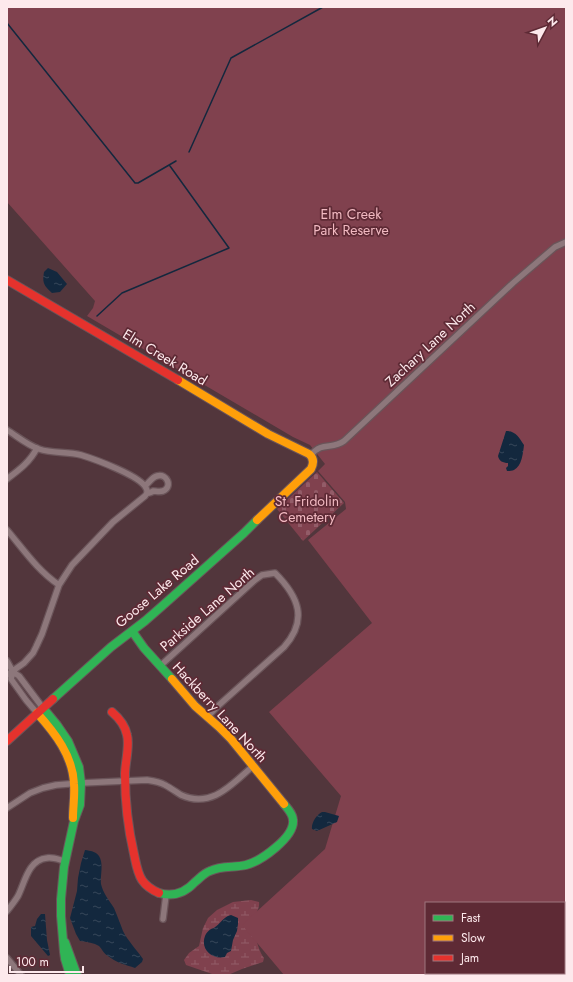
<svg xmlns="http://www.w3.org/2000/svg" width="573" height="982" viewBox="0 0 573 982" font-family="Jost,sans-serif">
<defs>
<pattern id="wetland-marsh" width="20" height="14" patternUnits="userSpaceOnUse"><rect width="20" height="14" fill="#80414e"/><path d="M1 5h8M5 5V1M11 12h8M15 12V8" fill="none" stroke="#935c68"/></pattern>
<pattern id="cemetery-stones" width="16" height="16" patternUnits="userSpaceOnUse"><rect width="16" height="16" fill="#80414e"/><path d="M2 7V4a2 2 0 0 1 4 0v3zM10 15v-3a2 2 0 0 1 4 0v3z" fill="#935c68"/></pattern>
<pattern id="water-ripples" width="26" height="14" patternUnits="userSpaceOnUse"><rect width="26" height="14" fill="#13283e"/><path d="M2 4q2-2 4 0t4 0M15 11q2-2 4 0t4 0" fill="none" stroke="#36475a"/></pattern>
</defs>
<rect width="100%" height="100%" fill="#52363c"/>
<path fill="url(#wetland-marsh)" d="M251,900L259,902C260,909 255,914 254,920C252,928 259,953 264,958L263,962L242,969L228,975H215L186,965L184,960L189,953L199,946L203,928L208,918L217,910L233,902Z"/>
<path fill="url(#cemetery-stones)" d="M317,472L344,503L303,541L277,509Z"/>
<path fill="#80414e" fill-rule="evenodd" d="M7,7H566V975H284L242,925L325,849L341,796L269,712L372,623L308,540L346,509L345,502L318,471L325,464L310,445L293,437L87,316L93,308L95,301L7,202ZM426,903H564V973H426Z"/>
<path fill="url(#water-ripples)" d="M48,268L57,272L67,284L60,292L52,293C44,286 42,283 44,272Z
M506,431C516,431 519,438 524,445C523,453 522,466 514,470C512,471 509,471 507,471L506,468L508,466V463C503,463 499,461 498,456Z
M322,812H325L339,816L337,822L317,831L312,829C311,823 317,814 322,812Z
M85,850C91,851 95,851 99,856C104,864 100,875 101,884C103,893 109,900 114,908C117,915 120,923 123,931C128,941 136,949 143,959L142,962L135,968C126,965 115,962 108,956C104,954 102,949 99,946C94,943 87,942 80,941L76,934L70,918L77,891L78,878L81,863Z
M41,914H45L47,940L50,955L48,956L31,936V927L35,926L37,919Z
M231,915L238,918V924L237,931L233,940L231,951L227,953L225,957C212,960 200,949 205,936C206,933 208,931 211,929C219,927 222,917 231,915Z"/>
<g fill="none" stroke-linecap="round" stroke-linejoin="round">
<path stroke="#13283e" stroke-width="1.5" d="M7,23L135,183H138L176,161
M189,152L231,58L323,7
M97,316L122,293L229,248L170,166"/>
<defs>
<path id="street" d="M7,430C17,436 27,445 39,449C53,454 67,451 81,455C94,459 141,476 146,488C148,491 147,494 145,496L113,522L72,565L59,585L42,634L36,647L33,653L24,663L7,675
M311,455C322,441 332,450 344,441L513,283L555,247L566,242
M7,479C19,470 30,462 37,448
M145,486C149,483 152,477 157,476C167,473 173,487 163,491C159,492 156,491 153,491C152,492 149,493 147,493
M7,530C24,550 37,570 59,585
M7,661L13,672L19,676L43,708
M160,666L255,580L262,575L275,573C299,597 308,620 284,647L219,705L207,717
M13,672L11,679L26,700L37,713
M7,808L30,793L43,788L56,785L81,783L147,780C154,781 160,782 165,785C171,788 176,792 181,795C212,809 232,784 253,766
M7,911C11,906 15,901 18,896C25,882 28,860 47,858C53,857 60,860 65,861
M163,919L166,895
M7,958L21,975"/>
<path id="fast" d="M132,631L144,648L172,679
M53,699L111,647L145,621L161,607L244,533L257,520
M43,708L57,725L68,741L79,767L81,783L80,805L74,821L64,867L61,899V916L64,952L65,959L70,975
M159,893C173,897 185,893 195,882C200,878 204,873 210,871C222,865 234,868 246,865C261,861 295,837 293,820C293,814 288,809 284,804
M65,942L77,975"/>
<path id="slow" d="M178,380L268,434L309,454C314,458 314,463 311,469L257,520
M172,679L195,706L219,727L231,739L284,804
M37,713C55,733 73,756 74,784C75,795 73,807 73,818"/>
<path id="jam" d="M7,280L178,380
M112,712C119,718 125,725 127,735C130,746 125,763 125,774C125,801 128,828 134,854C136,863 137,872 142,880C146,886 152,890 159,893
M7,741L53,699"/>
</defs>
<use href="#street" stroke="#6a5459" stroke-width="8"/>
<use href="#fast" stroke="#6a5459" stroke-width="10"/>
<use href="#slow" stroke="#6a5459" stroke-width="10"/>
<use href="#jam" stroke="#6a5459" stroke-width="10"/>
<use href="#street" stroke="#8d777b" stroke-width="5.5"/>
<use href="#fast" stroke="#30b455" stroke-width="8"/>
<use href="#slow" stroke="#ff9f0a" stroke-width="8"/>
<use href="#jam" stroke="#e5322d" stroke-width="8"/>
</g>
<g text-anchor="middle" stroke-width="3.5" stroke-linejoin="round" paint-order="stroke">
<g font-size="14" fill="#f2bac2" stroke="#5e2a35">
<text x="351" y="219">Elm Creek<tspan x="351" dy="16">Park Reserve</tspan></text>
<text x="307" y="506">St. Fridolin<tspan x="307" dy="16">Cemetery</tspan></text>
</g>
<g font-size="14" fill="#fde9ec" stroke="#5e2a35">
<text transform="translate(430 344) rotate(-43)" y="5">Zachary Lane North</text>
<text transform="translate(165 357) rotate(31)" y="5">Elm Creek Road</text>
<text transform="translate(157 591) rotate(-40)" y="5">Goose Lake Road</text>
<text transform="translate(207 609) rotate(-41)" y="5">Parkside Lane North</text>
<text transform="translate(220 712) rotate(47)" y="5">Hackberry Lane North</text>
</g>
</g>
<rect width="573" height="982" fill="none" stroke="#fde9ec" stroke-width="16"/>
<rect x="425" y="902" width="140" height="72" fill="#5e2a35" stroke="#9e767e"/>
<rect x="433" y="915" width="20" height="6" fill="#30b455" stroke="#9e767e"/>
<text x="461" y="922" font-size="12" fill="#fde9ec">Fast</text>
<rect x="433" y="935" width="20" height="6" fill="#ff9f0a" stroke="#9e767e"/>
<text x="461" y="942" font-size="12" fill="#fde9ec">Slow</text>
<rect x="433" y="955" width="20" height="6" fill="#e5322d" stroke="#9e767e"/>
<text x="461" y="962" font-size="12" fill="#fde9ec">Jam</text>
<g transform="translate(545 28) rotate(49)" stroke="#5e2a35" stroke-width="3" paint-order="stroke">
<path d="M0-3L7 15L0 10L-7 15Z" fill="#fde9ec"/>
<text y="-6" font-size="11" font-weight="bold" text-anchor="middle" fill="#fde9ec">N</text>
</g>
<path d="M10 966v6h73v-6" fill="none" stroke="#fde9ec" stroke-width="2"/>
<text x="16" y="966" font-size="12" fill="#fde9ec" stroke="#5e2a35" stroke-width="3" paint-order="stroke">100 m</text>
</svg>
